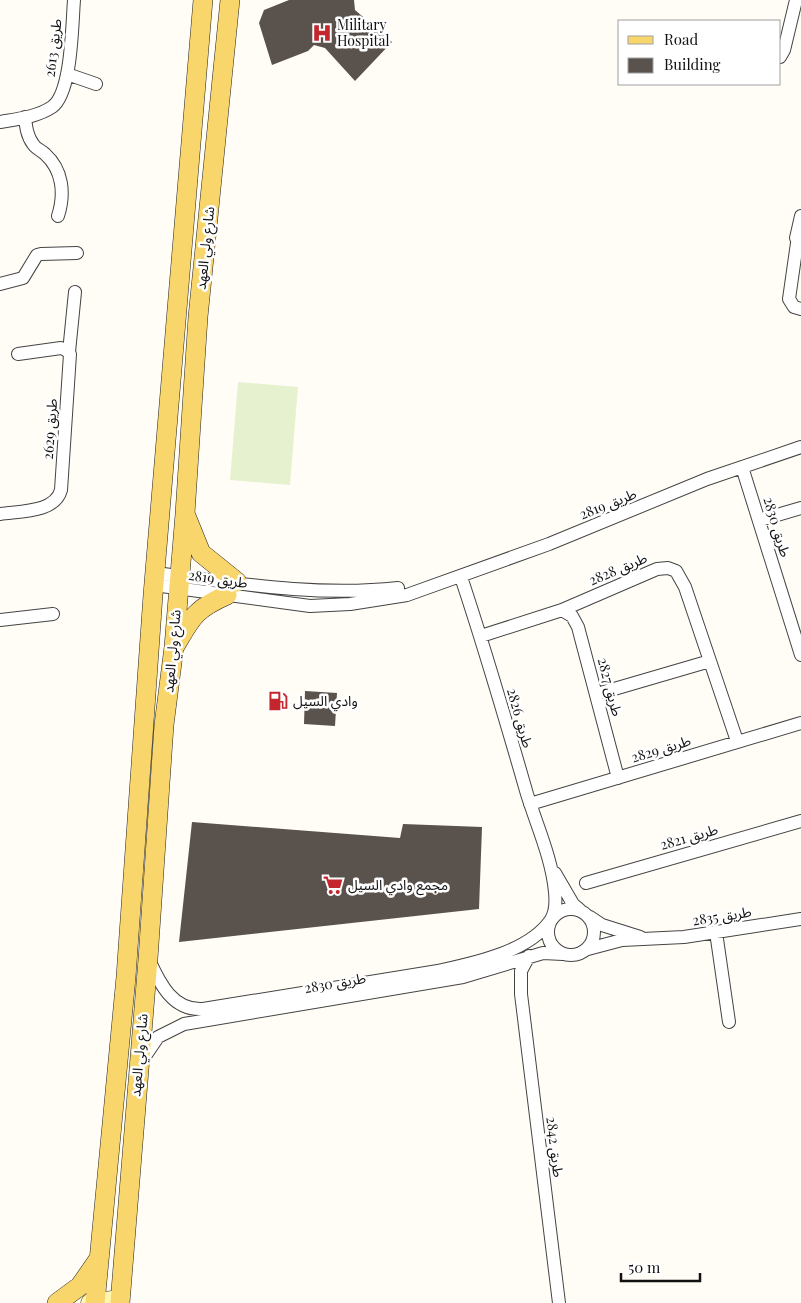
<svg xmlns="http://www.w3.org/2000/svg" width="801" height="1303" viewBox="0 0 801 1303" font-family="'Playfair Display','Noto Sans Arabic',serif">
<rect width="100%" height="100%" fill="#fffdf5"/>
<path fill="#e6f2cf" d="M238,382L298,387L290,485L230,480Z"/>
<path fill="#5a524d" d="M289,0H354L355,10L392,42L355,81L325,48L314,45L308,51L272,65L259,23L264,10Z
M305,691L337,693L335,726L304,724Z
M192,822L400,838L403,824L482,827L479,909L179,942Z"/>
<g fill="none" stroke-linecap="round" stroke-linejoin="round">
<defs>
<path id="street" d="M780,57L784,50L796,0
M67,74L96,84
M25,117C26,127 27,136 33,144C36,149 41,150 45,154C63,170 65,194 58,216
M0,122C17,119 37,117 52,107C72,93 72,24 74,0
M801,216L796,238L801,245
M797,243L789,299L794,307L801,309
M0,284L23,278L37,255L41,254L77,253
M69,352L75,292
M742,467L801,655
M0,514C19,511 55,513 61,490L70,354L66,350L61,348L18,354
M760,520L801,508
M155,573C235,583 317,597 398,588
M154,585L310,606L350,604L407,595L549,544L707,479L801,447
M562,610L572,616L578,627L618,778
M0,620L53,614
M481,636L562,610L657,569L668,568L676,571L685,587L737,741
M597,694L710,661
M530,804L801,723
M555,873L573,904L580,910
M586,883L801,821
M548 932a23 23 0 1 1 46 0a23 23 0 1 1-46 0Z
M590,917L602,925L640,937
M716,932L729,1022
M588,949L622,940L684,937L801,919
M529,956L521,971V994L559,1303
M149,960C160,984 173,1011 203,1009L438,971C474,963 528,952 550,921C556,913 556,902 555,892C552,859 537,826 527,794C506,721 485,649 461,577
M143,1059L158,1037L184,1024L463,977L543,953L563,954"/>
<path id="secondary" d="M90,1303L120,1299"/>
<path id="primary" d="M186,516L201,553L237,582
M175,646C192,617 195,609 227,595
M57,1303L80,1286L98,1260
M95,1303L126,977L153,595L203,0
M120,1303L148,959L164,725L174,647L185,514L198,317L230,0"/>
</defs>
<use href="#street" stroke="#444" stroke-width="14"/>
<use href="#secondary" stroke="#333" stroke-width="19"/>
<use href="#primary" stroke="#222" stroke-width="20"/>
<use href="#street" stroke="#fff" stroke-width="12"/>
<use href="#secondary" stroke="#fff6b0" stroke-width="18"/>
<use href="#primary" stroke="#f9d66b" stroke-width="19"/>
</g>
<defs>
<symbol id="hospital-bare" viewBox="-9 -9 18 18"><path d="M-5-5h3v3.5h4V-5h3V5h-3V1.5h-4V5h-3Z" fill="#c4262e" stroke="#fff" stroke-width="2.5" paint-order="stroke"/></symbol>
<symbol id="fuel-bare" viewBox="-9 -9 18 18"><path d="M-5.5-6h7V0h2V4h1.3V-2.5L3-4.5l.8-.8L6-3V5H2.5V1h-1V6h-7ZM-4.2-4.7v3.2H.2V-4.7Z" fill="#c4262e" stroke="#fff" stroke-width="2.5" paint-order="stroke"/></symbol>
<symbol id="supermarket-bare" viewBox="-9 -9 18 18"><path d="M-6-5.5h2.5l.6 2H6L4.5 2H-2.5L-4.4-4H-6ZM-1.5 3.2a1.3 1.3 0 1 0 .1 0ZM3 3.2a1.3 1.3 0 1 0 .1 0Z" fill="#c4262e" stroke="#fff" stroke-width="2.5" paint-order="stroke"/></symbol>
</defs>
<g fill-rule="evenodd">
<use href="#hospital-bare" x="308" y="19" width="28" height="28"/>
<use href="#fuel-bare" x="264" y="687" width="28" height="28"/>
<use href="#supermarket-bare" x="319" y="871" width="28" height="28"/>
</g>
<g text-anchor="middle" stroke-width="5" stroke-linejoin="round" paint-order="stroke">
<g font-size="14" fill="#111" stroke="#fff" text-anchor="start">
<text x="337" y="30">Military<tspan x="337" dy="16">Hospital</tspan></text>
<text x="293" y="706">وادي السيل</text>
<text x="348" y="890">مجمع وادي السيل</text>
</g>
<g font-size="14" fill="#111" stroke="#fff">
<text transform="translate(53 48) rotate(-83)" y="5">طريق 2613</text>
<text transform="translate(205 248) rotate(-84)" y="5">شارع ولي العهد</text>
<text transform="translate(50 429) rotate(-86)" y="5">طريق 2629</text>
<text transform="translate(608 504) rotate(-22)" y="5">طريق 2819</text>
<text transform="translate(777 527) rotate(73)" y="5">طريق 2830</text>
<text transform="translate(618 569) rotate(-23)" y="5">طريق 2828</text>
<text transform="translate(218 579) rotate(8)" y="5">طريق 2819</text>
<text transform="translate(172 651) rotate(-85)" y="5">شارع ولي العهد</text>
<text transform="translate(610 687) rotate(75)" y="5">طريق 2827</text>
<text transform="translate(520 718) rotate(74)" y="5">طريق 2826</text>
<text transform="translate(661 749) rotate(-17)" y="5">طريق 2829</text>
<text transform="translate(689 837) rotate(-16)" y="5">طريق 2821</text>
<text transform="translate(722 916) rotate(-9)" y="5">طريق 2835</text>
<text transform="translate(335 983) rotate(-10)" y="5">طريق 2830</text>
<text transform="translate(139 1055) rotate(-85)" y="5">شارع ولي العهد</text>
<text transform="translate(555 1147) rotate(83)" y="5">طريق 2842</text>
</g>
</g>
<rect x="618" y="20" width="162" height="65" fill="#ffffff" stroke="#a0a0a0"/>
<rect x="628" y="36" width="25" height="8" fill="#f9d66b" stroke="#a0a0a0"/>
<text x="664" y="45" font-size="15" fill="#111111">Road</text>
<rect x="628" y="58" width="25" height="15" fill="#5a524d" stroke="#a0a0a0"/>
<text x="664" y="70" font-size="15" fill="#111111">Building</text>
<path d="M621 1273v8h79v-8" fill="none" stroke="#111111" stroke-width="2.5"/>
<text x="628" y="1273" font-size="15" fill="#111111" stroke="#ffffff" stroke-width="4" paint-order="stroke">50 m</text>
</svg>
